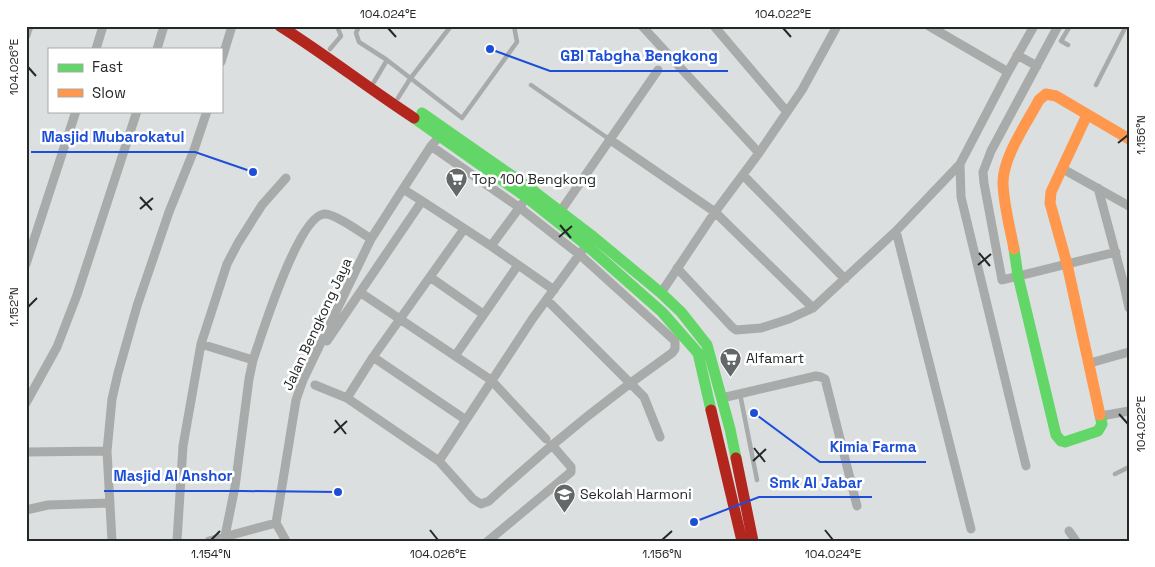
<svg xmlns="http://www.w3.org/2000/svg" width="1155" height="567" viewBox="0 0 1155 567" font-family="'Space Grotesk',sans-serif">
<rect width="100%" height="100%" fill="#dbdfdf"/>
<g fill="none" stroke-linecap="round" stroke-linejoin="round">
<path stroke="#a4a5a5" stroke-width="2" stroke-dasharray="1 4" stroke-linecap="butt" d="M1110,29L1111,26"/>
<path stroke="#a9abab" stroke-width="4.5" d="M359,26L356,33L359,42L387,60L462,118L517,42L514,26
M1012,27L1013,26
M1068,45L1061,41L1070,26
M330,49L341,36L337,26
M374,82L387,60
M531,85L609,139
M1096,85L1126,26
M398,98L410,79L451,26
M740,394L757,480
M1115,474L1129,467"/>
<path stroke="#a9abab" stroke-width="9" d="M642,26L759,153
M714,26L787,112
M929,26L1008,72
M1058,26L991,151L983,172L984,183L1002,280L1116,252
M26,35L29,26
M96,49L103,26
M157,49L164,26
M1017,55L1037,66
M221,62L232,26
M609,139L715,212L813,308
M960,164L961,197L1026,466
M1063,169L1129,206
M743,175L845,279
M1098,188L1124,285L1129,308
M422,201L491,246L554,290
M560,212L658,70
M896,231L971,529
M491,246L522,204
M26,264L76,111
M677,268L732,327L736,330L761,328L789,319L813,308L896,231L960,164L1008,72L1034,26
M430,277L483,314
M361,293L491,380L546,439
M661,293L715,212L759,153L802,90L837,26
M547,300L644,397L660,437
M327,341L422,201L403,189
M201,344L253,360
M455,356L518,265
M373,357L466,420
M1090,363L1129,352
M315,385L347,398L439,461L473,499L481,504L489,501C547,447 608,398 672,353L675,349V341L580,255L520,208L431,146
M347,398L373,357L464,229
M722,398L816,376L821,377L825,379L857,506
M26,403L57,347L77,295L137,111
M1101,416L1129,411
M26,452L107,451
M439,461L533,318L582,251
M26,510L48,505L110,503
M1069,531L1076,541
M112,541L107,451L112,399L118,373L137,306L169,212L194,150L207,111
M177,541L183,446L201,344L227,264L238,243L262,205L286,178
M209,541L276,523
M227,541L225,536L235,487L249,379L253,360C262,334 298,217 324,214C334,213 362,233 371,239
M286,541L276,523L296,400L303,380L371,239L403,189L431,146L439,137
M488,541L571,472V467L552,445"/>
<path stroke="#63d668" stroke-width="11" d="M422,113L531,189L591,235L661,293L681,312L707,345L730,429L736,458
M414,118L526,197L585,244L662,312L698,353L711,410
M1014,249L1018,276L1056,435L1061,441L1065,442L1098,431L1102,424L1100,415"/>
<path stroke="#ff974d" stroke-width="11" d="M1087,115L1051,192L1050,203L1067,264L1100,415
M1014,249C1010,228 1004,206 1003,184C1002,158 1027,123 1039,100L1046,94L1056,96L1129,139"/>
<path stroke="#b3261e" stroke-width="11" d="M280,26C326,55 368,88 414,118
M711,410L742,541
M736,458L753,541"/>
</g>
<path fill="none" stroke="#252828" stroke-width="2" d="M388,28L396,37M783,28L791,37M28,67L36,76M1118,143L1128,135M140,197L152,210M140,209L153,198M560,225L571,238M559,237L572,226M979,253L990,266M978,265L991,254M28,307L37,298M1119,414L1128,424M335,420L346,434M334,433L347,421M754,448L765,462M753,461L766,449M430,530L438,540M825,530L833,540M211,540L220,531M662,540L672,531"/>
<defs>
<symbol id="supermarket-pin" viewBox="-11 -11 22 30"><path d="M0 17L-7.5 6A9.5 9.5 0 1 1 7.5 6Z" fill="#656868" stroke="#fff"/><path d="M-6-5.5h2.5l.6 2H6L4.5 2H-2.5L-4.4-4H-6ZM-1.5 3.2a1.3 1.3 0 1 0 .1 0ZM3 3.2a1.3 1.3 0 1 0 .1 0Z" fill="#fff"/></symbol>
<symbol id="school-pin" viewBox="-11 -11 22 30"><path d="M0 17L-7.5 6A9.5 9.5 0 1 1 7.5 6Z" fill="#656868" stroke="#fff"/><path d="M0-5L7-2L0 1L-7-2ZM-4 1L0 2.5L4 1V4Q0 6-4 4Z" fill="#fff"/></symbol>
</defs>
<g fill-rule="evenodd">
<use href="#supermarket-pin" x="444" y="166" width="25" height="34"/>
<use href="#supermarket-pin" x="718" y="346" width="25" height="34"/>
<use href="#school-pin" x="552" y="482" width="25" height="34"/>
</g>
<g text-anchor="middle" stroke-width="5" stroke-linejoin="round" paint-order="stroke">
<g font-size="14" fill="#252828" stroke="#fff" text-anchor="start">
<text x="472" y="184">Top 100 Bengkong</text>
<text x="746" y="363">Alfamart</text>
<text x="580" y="499">Sekolah Harmoni</text>
</g>
<g font-size="14" fill="#252828" stroke="#fff">
<text transform="translate(317 324) rotate(-65)" y="5">Jalan Bengkong Jaya</text>
</g>
</g>
<path fill="none" stroke="#1d4ed8" stroke-width="2" d="M490 49L550 71H728M253 172L195 152H31M754 413L820 462H926M338 492L243 491H104M694 522L759 497H872"/>
<g fill="#1d4ed8" stroke="#fff" stroke-width="2">
<circle cx="490" cy="49" r="5"/>
<circle cx="253" cy="172" r="5"/>
<circle cx="754" cy="413" r="5"/>
<circle cx="338" cy="492" r="5"/>
<circle cx="694" cy="522" r="5"/>
</g>
<g font-size="15" text-anchor="middle" font-weight="bold" fill="#1d4ed8" stroke="#fff" stroke-width="5" stroke-linejoin="round" paint-order="stroke">
<text x="639" y="61">GBI Tabgha Bengkong</text>
<text x="113" y="142">Masjid Mubarokatul</text>
<text x="873" y="452">Kimia Farma</text>
<text x="173" y="481">Masjid Al Anshor</text>
<text x="816" y="488">Smk Al Jabar</text>
</g>
<rect width="1155" height="567" fill="none" stroke="#ffffff" stroke-width="55"/>
<rect x="48" y="48" width="175" height="65" fill="#ffffff" stroke="#a8a9a9"/>
<rect x="58" y="64" width="25" height="8" fill="#63d668" stroke="#a8a9a9"/>
<text x="92" y="72" font-size="15" fill="#252828">Fast</text>
<rect x="58" y="89" width="25" height="8" fill="#ff974d" stroke="#a8a9a9"/>
<text x="92" y="98" font-size="15" fill="#252828">Slow</text>
<rect x="28" y="28" width="1100" height="512" fill="none" stroke="#252828" stroke-width="2"/>
<g font-size="12" text-anchor="middle" fill="#252828">
<text x="388" y="18">104.024°E</text>
<text x="783" y="18">104.022°E</text>
<text transform="translate(14 67) rotate(-90)" y="4">104.026°E</text>
<text transform="translate(1141 135) rotate(-90)" y="4">1.156°N</text>
<text transform="translate(14 307) rotate(-90)" y="4">1.152°N</text>
<text transform="translate(1141 424) rotate(-90)" y="4">104.022°E</text>
<text x="211" y="558">1.154°N</text>
<text x="438" y="558">104.026°E</text>
<text x="662" y="558">1.156°N</text>
<text x="833" y="558">104.024°E</text>
</g>
</svg>
